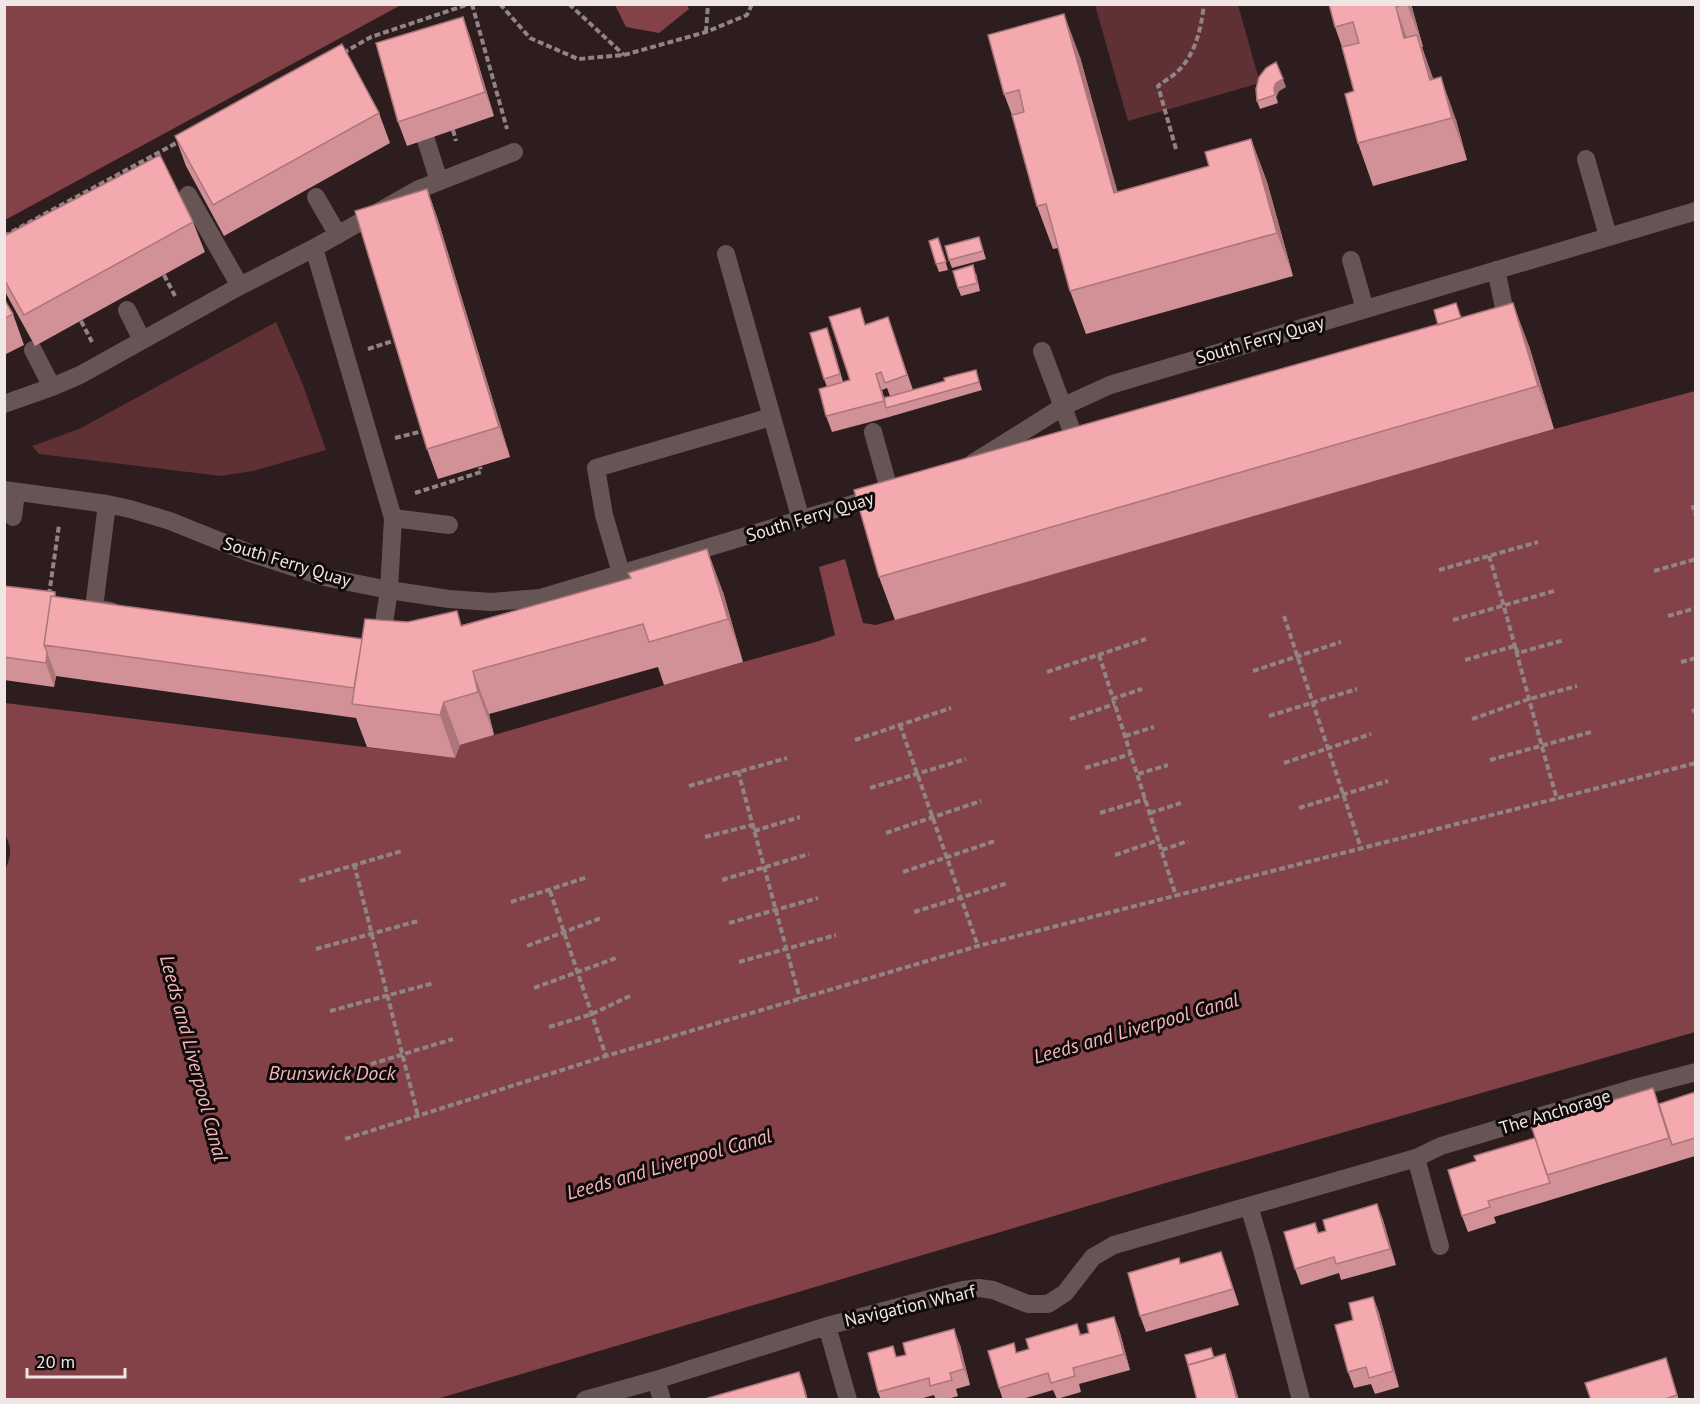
<svg xmlns="http://www.w3.org/2000/svg" width="1700" height="1404" viewBox="0 0 1700 1404" font-family="'PT Sans',sans-serif">
<rect width="100%" height="100%" fill="#2d1d1e"/>
<path fill="#5f3034" d="M1095,5H1238L1260,83L1128,121Z
M276,322L303,385L326,450L253,471L221,476L39,454L32,446L79,429Z"/>
<path fill="#834248" d="M5,4H401V5L5,220Z
M615,5H687L689,9L659,33L626,27Z
M1695,391V1032L1169,1182L437,1399L5,1400L4,872C11,857 13,848 4,833L5,703L455,758L460,745L743,662L819,641L835,635L819,567L845,559L863,623L876,625L1554,429Z"/>
<g fill="none" stroke-linecap="round" stroke-linejoin="round">
<path stroke="#918485" stroke-width="4" stroke-dasharray="6 3" stroke-linecap="butt" d="M472,4L507,129
M500,4L530,38L578,59L624,55L706,32L747,15L752,4
M569,4L624,55
M706,32L708,4
M343,53L371,37L469,4
M453,130L456,141
M1176,149L1158,86C1164,81 1172,77 1178,71C1196,53 1201,29 1204,4
M4,236L180,141
M164,275L175,296
M81,321L92,342
M368,349L396,340
M395,438L423,431
M415,493L481,472L480,467
M1696,507H1693L1696,516
M1489,556C1514,637 1533,719 1557,799
M1439,570L1538,542
M1654,571L1696,559
M49,595L59,525
M1284,616L1361,848
M1668,616L1696,608
M1453,620L1554,591
M1099,655L1176,896
M1465,660L1515,646L1518,653L1564,640
M1681,662L1696,658
M1253,671L1341,642
M1047,672L1146,639
M1112,699L1142,689
M1692,711L1696,710
M1269,716L1357,689
M1070,719L1115,704
M1472,719L1529,699L1577,686
M900,725L978,946
M1125,736L1154,727
M855,740L951,708
M1490,760L1591,732
M1284,763L1371,734
M1085,768L1131,754
M738,771L800,999
M1138,774L1168,765
M689,786L787,758
M870,788L966,759
M1299,808L1388,781
M1100,813L1146,799
M1150,813L1181,803
M754,831L800,817
M886,833L981,801
M705,837L752,825
M1162,850L1188,841
M1115,855L1159,840
M354,864L418,1116
M903,872L995,841
M722,880L809,854
M300,881L402,851
M550,891L606,1056L978,946L1696,763
M511,902L588,877
M914,912L1008,883
M729,923L818,898
M527,946L601,918
M316,949L418,921
M739,962L836,935
M534,988L616,958
M330,1011L434,983
M549,1027L592,1014L632,995
M345,1072L453,1039
M345,1139L606,1056"/>
<path stroke="#675555" stroke-width="18" d="M426,140L439,181
M1586,159L1608,236
M188,195L240,286
M316,197L338,235
M314,248L393,518L389,590L381,643
M726,254L801,520
M1351,260L1365,309
M1496,270L1508,326
M127,310L142,340
M33,350L52,387
M1042,351L1079,450
M4,404L52,387L80,375L240,286L314,248L417,190L514,152
M873,432L890,493
M973,463L1064,406L1110,385L1696,211
M4,490L107,504L130,509L170,521L247,552L324,577L389,590L449,599L491,602L540,598L879,496
M107,504L94,608L111,611
M13,517L16,492
M393,518L449,525
M621,573L604,515L596,468L771,417
M1416,1158L1440,1246
M1249,1206L1262,1250L1301,1400
M827,1326L848,1400
M656,1380L662,1400
M585,1400L656,1380L827,1326L963,1290L979,1288L993,1290L1028,1304H1048L1065,1293L1093,1257L1114,1245L1416,1158L1441,1146L1631,1089L1696,1072"/>
</g>
<path fill="#d29196" fill-rule="evenodd" d="M1329,4H1411L1423,47H1422L1433,79L1456,120L1467,160L1373,186L1358,143L1354,91L1342,47L1335,27Z
M463,17L471,40L494,116L407,146L398,122Z
M1080,57L1117,192L1209,166L1251,139L1267,182L1293,276L1086,334L1070,291L1058,248L1053,249L1037,206L1012,115L1004,94Z
M1286,87L1279,91L1276,97L1278,103L1260,109L1257,101Z
M379,113L390,143L224,236L186,166L175,136Z
M427,189L438,220L510,457L438,479L427,449Z
M193,222L205,252L35,346L4,290V236Z
M979,237L986,259L952,268L949,260Z
M938,238L948,270L939,272L936,264Z
M976,273L980,291L961,296L958,288Z
M4,299L13,314L24,345L4,355Z
M888,317L913,390L978,378L982,390L889,417L832,432L826,416L827,387L824,379L830,336L843,382L850,380L866,324ZM887,388L890,396L884,397L882,390Z
M1529,346L1554,429L895,620L879,577Z
M628,573L723,592L743,662L664,685L658,667L489,714L494,735L460,745L455,758L367,747L356,718L56,676L54,687L4,680V586L57,597L362,639L462,625L630,579Z
M1695,1092V1156L1494,1217L1496,1223L1468,1232L1462,1216L1476,1161L1535,1138L1659,1104Z
M1377,1204L1383,1220L1396,1265L1341,1280L1339,1273L1301,1285L1295,1269L1319,1233L1326,1231Z
M1221,1252L1239,1305L1146,1332L1140,1316L1179,1258L1181,1264Z
M1373,1297L1379,1313L1399,1387L1375,1394L1371,1384L1354,1388L1348,1372L1353,1320Z
M1114,1317L1120,1333L1130,1370L1079,1384L1081,1392L1057,1399L1053,1390L1019,1400H1003L999,1388L1017,1352L1029,1349L1077,1324L1081,1335L1089,1333Z
M960,1345L970,1385L956,1389L958,1396L944,1400H936L934,1395L916,1400H881L878,1392L897,1357Z
M1671,1375L1679,1400H1591Z"/>
<path fill="#ab767a" d="M1407,4H1411L1423,47Z
M1396,7L1411,50L1404,38Z
M1064,14L1080,57L1130,236L1114,193Z
M463,17L471,40L494,116L485,92Z
M1417,35L1433,78L1445,123L1430,80Z
M1441,77L1456,120L1467,160L1452,118Z
M1283,79L1286,87L1279,91L1276,97L1278,103L1274,88L1276,83Z
M1251,139L1267,182L1293,276L1277,233Z
M427,189L438,220L510,457L499,427Z
M1513,303L1529,346L1554,429L1538,386Z
M876,374L882,390L889,417L884,401Z
M707,549L723,592L743,662L728,619Z
M47,652L56,676L54,687L46,663Z
M473,671L489,714L494,735L478,692Z
M444,702L460,745L455,758L440,715Z
M1377,1204L1383,1220L1396,1265L1390,1249Z
M1221,1252L1227,1268L1239,1305L1233,1289Z
M1373,1297L1379,1313L1399,1387L1393,1371Z
M1114,1317L1120,1333L1130,1370L1124,1354Z
M954,1329L960,1345L970,1385L964,1369Z
M1225,1354L1231,1371L1239,1400H1237Z
M799,1372L805,1388L808,1400H807Z"/>
<path fill="#f4a9ae" stroke="#ab767a" stroke-width="1.5" d="M1329,4H1406L1396,7L1404,38L1417,35L1430,80L1441,77L1452,118L1358,143L1345,94L1354,91L1342,47L1359,43L1353,22L1335,27Z
M1064,14L1114,193L1209,166L1205,152L1251,139L1277,233L1070,291L1046,204L1037,206L1012,115L1024,112L1019,90L1004,94L988,35Z
M463,17L485,92L398,122L376,43Z
M342,44L379,113L213,205L175,136Z
M1276,62L1283,79L1276,83L1274,88L1275,95L1257,101L1256,89L1259,77L1266,68Z
M160,155L193,222L24,315L4,279V236Z
M427,189L499,427L427,449L355,211Z
M979,237L983,251L949,260L945,246Z
M938,238L946,262L936,264L929,241Z
M973,265L977,283L958,288L953,271Z
M4,299L13,314L4,319Z
M1456,303L1461,318L1438,325L1434,310Z
M1513,303L1538,386L879,577L854,490Z
M860,308L865,325L888,317L907,375L885,383L881,372L876,374L884,401L826,416L819,389L850,380L829,317Z
M827,328L840,374L824,379L810,333Z
M976,370L979,382L886,408L884,398L945,381L944,378Z
M707,549L728,619L649,642L643,624L473,671L478,692L444,702L440,715L352,704L365,619L408,622L457,611L461,626L631,578L628,573Z
M4,586L55,592V596H51L44,645L47,652L46,663L4,657Z
M51,596L362,639L354,688L44,645Z
M1653,1088L1669,1138L1547,1175L1531,1125Z
M1695,1092V1138L1672,1145L1659,1104Z
M1535,1138L1550,1183L1488,1201L1490,1207L1462,1216L1448,1170L1476,1161L1474,1156Z
M1377,1204L1390,1249L1336,1264L1334,1257L1295,1269L1284,1232L1315,1223L1318,1233L1326,1231L1323,1220Z
M1221,1252L1233,1289L1140,1316L1128,1273L1179,1258L1180,1264Z
M1373,1297L1393,1371L1369,1378L1366,1367L1348,1372L1335,1325L1353,1320L1349,1303Z
M1114,1317L1124,1354L1073,1368L1075,1376L1051,1383L1048,1373L999,1388L988,1351L1014,1343L1016,1353L1029,1349L1026,1339L1077,1324L1080,1335L1089,1333L1087,1324Z
M954,1329L964,1369L950,1373L952,1380L930,1386L929,1378L878,1392L868,1353L893,1346L896,1357L906,1355L903,1343Z
M1211,1348L1214,1358L1188,1365L1185,1355Z
M1225,1354L1237,1400H1197L1188,1365Z
M1666,1358L1677,1395L1662,1400H1591L1585,1383Z
M799,1372L807,1400H709L708,1398Z"/>
<g text-anchor="middle" stroke-width="6" stroke-linejoin="round" paint-order="stroke">
<g font-size="18" fill="#f1e6e6" stroke="#100a0a">
<text transform="translate(1260 340) rotate(-16)" y="6">South Ferry Quay</text>
<text transform="translate(810 517) rotate(-17)" y="6">South Ferry Quay</text>
<text transform="translate(287 562) rotate(17)" y="6">South Ferry Quay</text>
<text transform="translate(1555 1112) rotate(-17)" y="6">The Anchorage</text>
<text transform="translate(910 1306) rotate(-13)" y="6">Navigation Wharf</text>
</g>
<g font-size="20" font-style="italic" fill="#f3b6b9" stroke="#100a0a">
<text transform="translate(1136 1028) rotate(-16)" y="7">Leeds and Liverpool Canal</text>
<text transform="translate(194 1058) rotate(75)" y="7">Leeds and Liverpool Canal</text>
<text x="332" y="1080">Brunswick Dock</text>
<text transform="translate(669 1164) rotate(-16)" y="7">Leeds and Liverpool Canal</text>
</g>
</g>
<rect width="1700" height="1404" fill="none" stroke="#f1e6e6" stroke-width="12"/>
<path d="M27 1368v9h98v-9" fill="none" stroke="#f1e6e6" stroke-width="3"/>
<text x="36" y="1368" font-size="18" fill="#f1e6e6" stroke="#100a0a" stroke-width="4.5" paint-order="stroke">20 m</text>
</svg>
